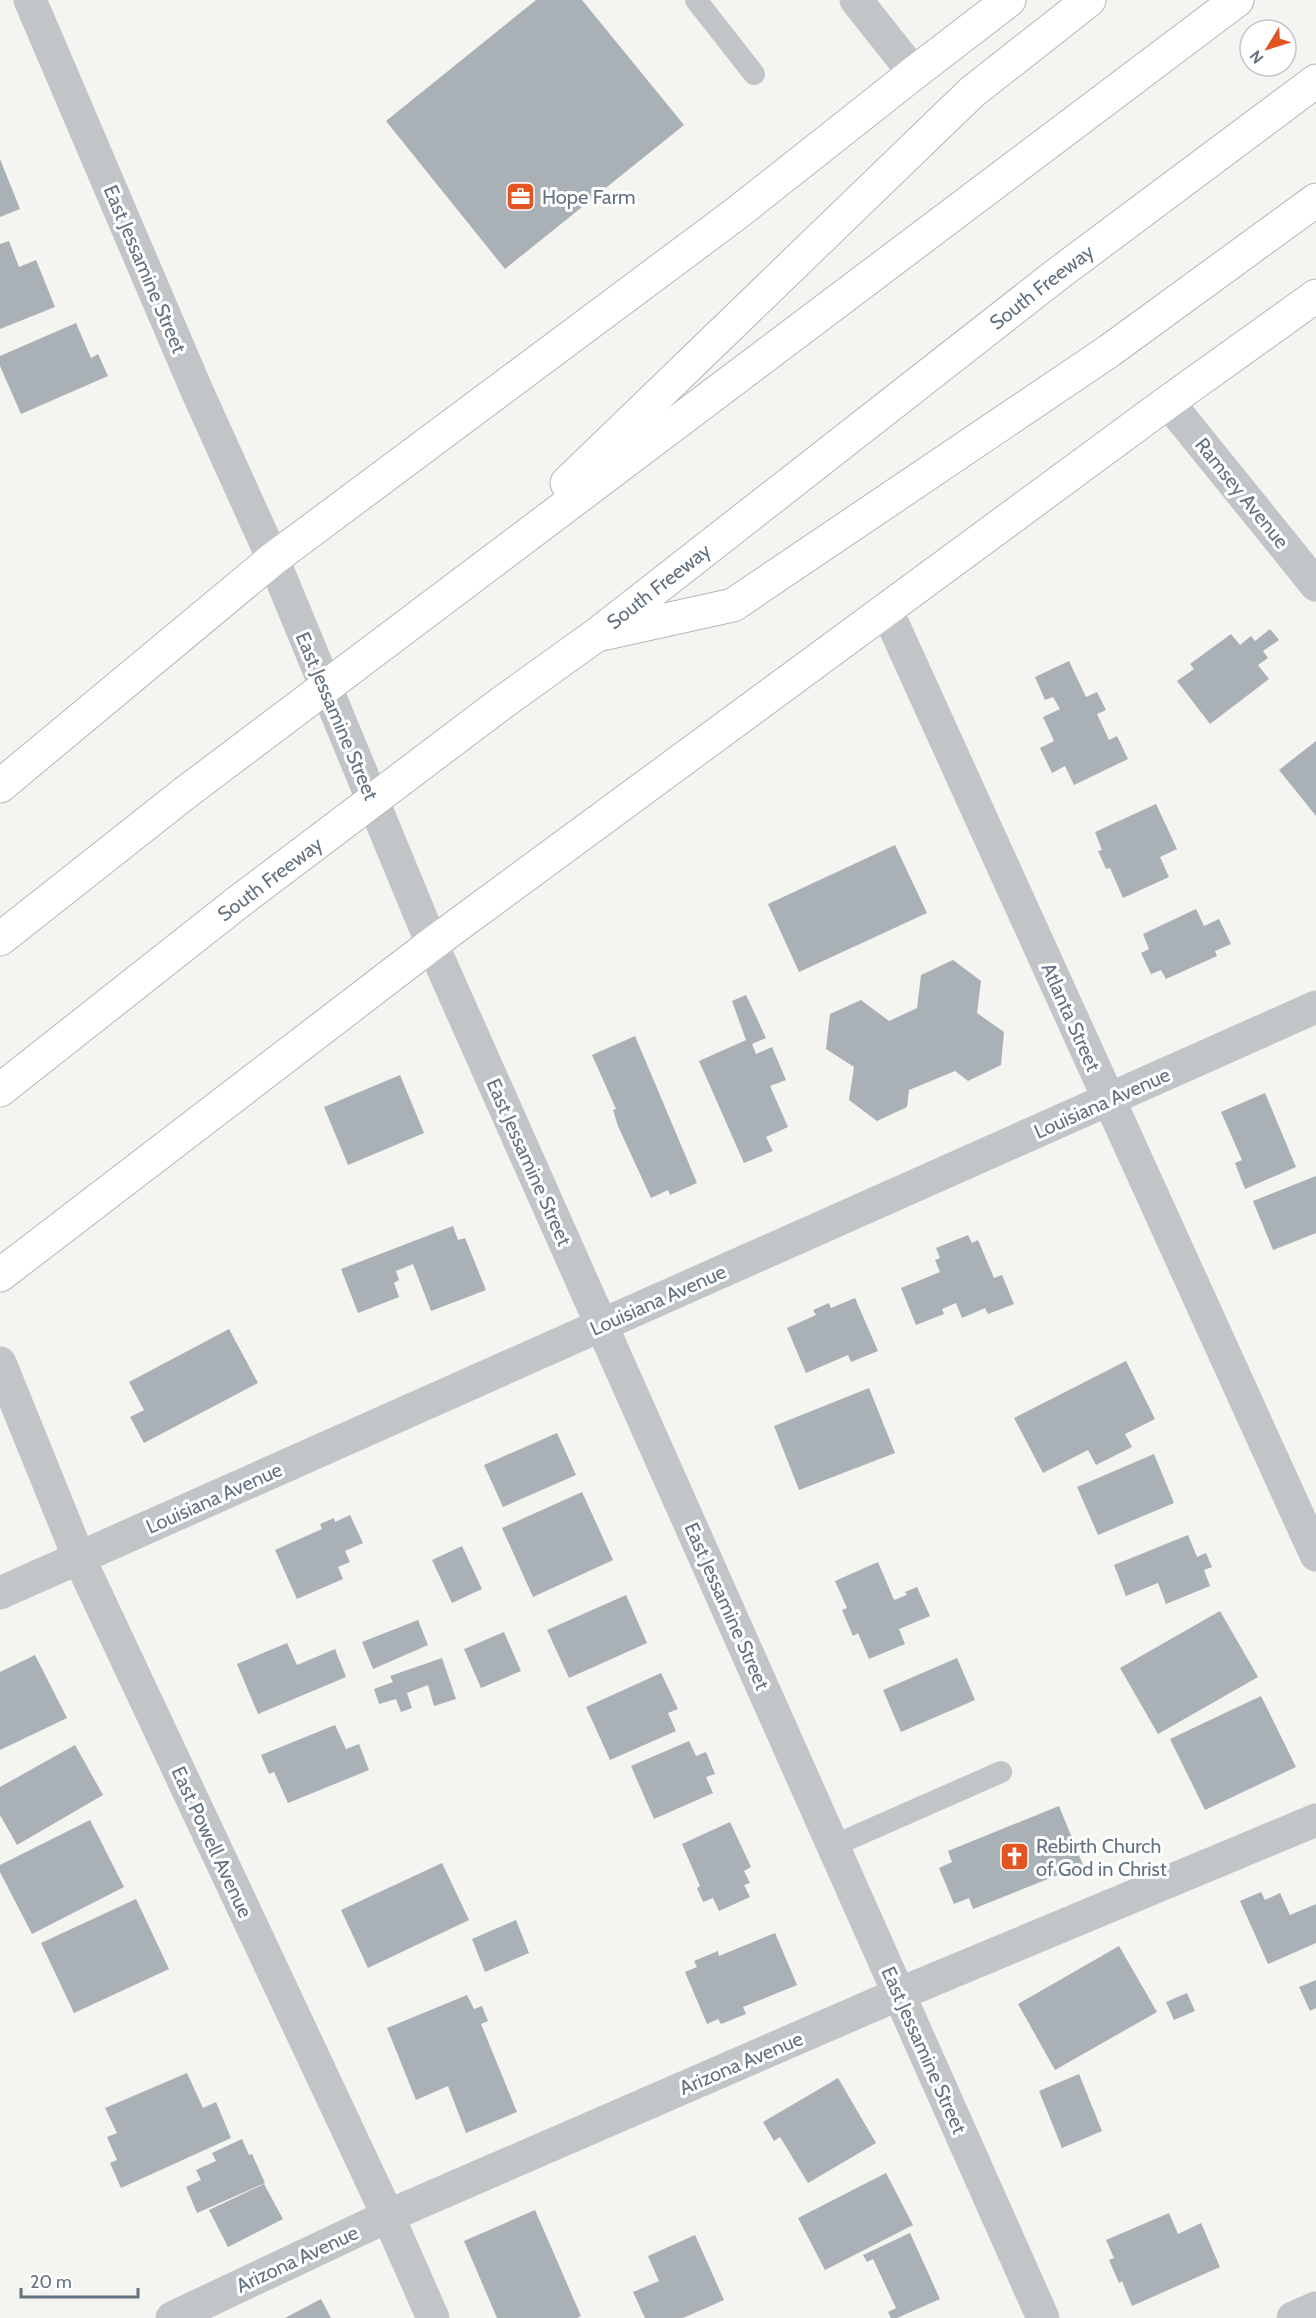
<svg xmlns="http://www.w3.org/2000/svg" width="1316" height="2318" viewBox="0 0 1316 2318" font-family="Cabin,sans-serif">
<rect width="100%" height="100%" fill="#f4f4f0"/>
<path fill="#aab1b6" d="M536,0H582L684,125L505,269L386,121Z
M0,159L20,209L0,217Z
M9,241L19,267L36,260L55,307L0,329V244Z
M76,323L91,358L98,354L108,376L21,414L0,366V356Z
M1270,629L1279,640L1263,651L1268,658L1258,665L1269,679L1210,724L1177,681L1194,669L1190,664L1231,634L1240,645L1251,636L1255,641Z
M1069,661L1086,697L1097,692L1106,710L1097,714L1109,740L1117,736L1128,759L1074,785L1065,766L1052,773L1040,748L1054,741L1043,717L1060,709L1053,697L1045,700L1035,677Z
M1316,741V816L1279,770Z
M1156,804L1177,849L1160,857L1169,877L1123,898L1110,868L1106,869L1098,851L1102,850L1095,832Z
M895,845L927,913L799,972L768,904Z
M1196,909L1204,926L1219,919L1231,944L1215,951L1217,956L1166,979L1161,970L1151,974L1141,953L1149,949L1143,934Z
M953,960L981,981L977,1013L1004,1032L1001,1065L968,1081L955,1071L909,1090L907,1107L877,1121L849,1100L854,1067L826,1049L830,1014L861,1000L889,1021L917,1008L921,975Z
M746,995L766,1038L752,1044L756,1054L772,1047L786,1080L770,1086L788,1127L766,1137L773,1151L744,1163L699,1061L746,1040L732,1001Z
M635,1036L697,1183L670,1195L668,1190L651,1198L618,1126L613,1110L616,1109L592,1055Z
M400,1075L424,1133L348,1165L324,1107Z
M1265,1093L1296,1167L1245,1189L1235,1163L1242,1160L1221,1112Z
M1316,1176V1233L1273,1250L1253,1201Z
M453,1226L458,1240L465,1238L486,1290L431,1311L413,1264L396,1271L399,1280L394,1283L399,1297L358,1313L341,1269Z
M968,1235L972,1243L978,1240L994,1278L1002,1275L1014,1304L988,1314L985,1308L962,1318L956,1303L942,1309L944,1314L916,1325L901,1288L940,1272L935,1260L940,1258L936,1248Z
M855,1298L878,1351L851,1362L848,1355L806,1373L787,1328L816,1315L813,1310L829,1303L831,1308Z
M229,1329L258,1383L144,1443L130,1417L144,1410L129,1382Z
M1126,1361L1155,1419L1125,1434L1132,1447L1096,1465L1088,1450L1043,1473L1014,1418Z
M869,1388L895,1453L799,1490L774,1426Z
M557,1433L576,1475L503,1507L484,1465Z
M1154,1454L1174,1503L1098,1535L1077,1487Z
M582,1492L613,1560L533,1597L502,1528Z
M350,1515L363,1543L345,1551L350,1562L338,1567L343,1579L297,1599L275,1550L322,1529L320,1524L334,1518L335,1522Z
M1188,1535L1197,1557L1206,1553L1212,1567L1204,1570L1210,1586L1166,1604L1158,1583L1126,1596L1114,1565Z
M462,1546L482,1589L452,1603L432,1560Z
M878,1562L894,1600L907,1595L905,1592L917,1587L930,1616L899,1629L905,1644L869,1659L858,1633L853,1636L842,1610L847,1608L835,1581Z
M626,1595L647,1643L569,1678L547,1630Z
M1220,1611L1258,1677L1158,1734L1120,1668Z
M418,1620L428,1645L373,1669L362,1642Z
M504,1632L521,1671L481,1688L464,1649Z
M287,1643L297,1665L335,1649L346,1677L258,1714L237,1664Z
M35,1655L67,1718L0,1750V1672Z
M442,1658L456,1699L434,1706L428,1685L407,1693L412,1708L401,1712L396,1699L379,1704L374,1689L393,1682L390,1676Z
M957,1658L975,1700L901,1732L883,1690Z
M661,1673L678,1709L668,1713L676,1731L610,1760L586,1707Z
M1261,1696L1296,1767L1205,1810L1170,1739Z
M335,1725L346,1749L359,1744L369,1770L288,1803L274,1772L269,1774L261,1755Z
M689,1741L696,1756L706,1752L715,1774L706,1777L713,1793L654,1819L631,1766Z
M75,1745L103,1795L17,1845L0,1815V1787Z
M1059,1806L1083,1865L973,1909L969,1898L954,1904L939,1868L952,1862L948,1851Z
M90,1820L124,1887L32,1934L0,1872V1865Z
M730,1822L751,1867L744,1871L750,1883L744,1885L750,1897L719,1911L713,1898L703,1902L697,1888L700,1886L682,1844Z
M442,1863L469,1920L368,1968L341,1910Z
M1261,1892L1265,1900L1280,1893L1290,1915L1316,1904V1943L1268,1964L1240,1901Z
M136,1899L169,1969L74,2013L41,1943Z
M516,1920L529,1953L485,1972L472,1939Z
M775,1933L797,1985L743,2007L746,2014L721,2024L718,2019L707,2024L685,1972L697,1967L694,1961L718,1951L719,1956Z
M1119,1946L1157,2012L1055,2070L1018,2004Z
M1316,1980V2008L1310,2011L1299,1987Z
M1187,1993L1195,2011L1174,2020L1166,2002Z
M467,1995L474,2009L482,2006L488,2021L481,2024L517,2112L466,2133L448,2086L416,2100L387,2028Z
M187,2073L203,2108L216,2102L231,2138L121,2188L110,2163L117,2160L107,2137L117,2133L105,2108Z
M1079,2074L1102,2131L1062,2148L1039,2091Z
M838,2078L876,2143L808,2183L780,2137L774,2141L763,2122Z
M242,2139L249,2155L252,2154L265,2183L197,2213L186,2187L201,2180L196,2170L216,2161L212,2153Z
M886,2173L913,2225L825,2270L798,2218Z
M264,2184L283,2219L228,2247L209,2210Z
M535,2210L581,2316L577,2318H497L464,2241Z
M1169,2213L1178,2234L1201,2223L1220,2267L1132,2306L1122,2281L1119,2283L1109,2260L1114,2258L1106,2240Z
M910,2233L940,2299L897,2318H891L888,2312L896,2308L873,2259L867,2262L863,2255Z
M695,2235L724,2300L683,2318H645L633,2292L659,2281L648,2256Z
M321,2299L331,2318H285Z"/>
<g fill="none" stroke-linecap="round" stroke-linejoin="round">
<defs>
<path id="secondary" d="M0,786L273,559L737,213L914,73L1009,0
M0,1275L432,944L1168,402L1316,296"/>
<g id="motorway">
<path d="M567,483L972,92L1089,0"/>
<path d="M465,582L1237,0"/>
<path d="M602,634L733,605L1109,351L1316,200"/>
<path id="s1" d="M503,702L595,636L1059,273L1316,81"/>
<path d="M0,939L185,793"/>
<path d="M0,1090L237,903"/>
</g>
</defs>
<use href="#secondary" stroke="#b4b8bc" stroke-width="35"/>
<use href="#motorway" stroke="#b4b7ba" stroke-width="35"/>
<path stroke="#c1c5c8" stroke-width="22" d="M696,0L754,74
M833,1846L1001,1772"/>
<path stroke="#c1c5c8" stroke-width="33" d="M856,0L914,73
M1168,402L1316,585
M887,611L1316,1555
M432,944L1043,2318
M0,1363L79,1558L388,2216L433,2318
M0,1593L1316,1007
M172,2318L388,2216L899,1994L1316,1820
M1293,2318L1316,2308"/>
<path stroke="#c1c5c8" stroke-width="33" d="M30,0L197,391L273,559L432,944"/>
<use href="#secondary" stroke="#fff" stroke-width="33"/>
<use href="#motorway" stroke="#fff" stroke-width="33"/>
<defs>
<path id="motorway-bridge" d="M185,793L465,582
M237,903L503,702"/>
</defs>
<use href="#motorway-bridge" stroke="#b4b7ba" stroke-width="35" stroke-linecap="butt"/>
<use href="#motorway-bridge" stroke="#fff" stroke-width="33"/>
</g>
<defs>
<symbol id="office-square" viewBox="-11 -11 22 22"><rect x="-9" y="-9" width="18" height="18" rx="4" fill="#e25422" stroke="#fff"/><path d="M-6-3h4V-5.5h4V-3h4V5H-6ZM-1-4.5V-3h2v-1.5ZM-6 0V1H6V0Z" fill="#fff"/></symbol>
<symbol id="church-square" viewBox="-11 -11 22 22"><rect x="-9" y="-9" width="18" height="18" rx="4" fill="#e25422" stroke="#fff"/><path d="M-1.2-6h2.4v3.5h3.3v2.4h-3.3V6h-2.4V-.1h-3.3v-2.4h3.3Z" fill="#fff"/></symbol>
</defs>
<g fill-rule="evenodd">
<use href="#office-square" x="504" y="180" width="33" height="33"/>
<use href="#church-square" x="998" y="1840" width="33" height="33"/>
</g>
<g text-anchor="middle" stroke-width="6" stroke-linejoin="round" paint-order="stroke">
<g font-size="20" fill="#637381" stroke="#fff" text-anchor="start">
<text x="542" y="204">Hope Farm</text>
<text x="1036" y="1853">Rebirth Church<tspan x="1036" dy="23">of God in Christ</tspan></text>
</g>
<g font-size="20" fill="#637381" stroke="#fff">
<text transform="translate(145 269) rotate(67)" y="7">East Jessamine Street</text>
<text dy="7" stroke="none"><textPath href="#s1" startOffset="680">South Freeway</textPath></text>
<text transform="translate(1242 493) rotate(51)" y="7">Ramsey Avenue</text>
<text dy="7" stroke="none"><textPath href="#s1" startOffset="194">South Freeway</textPath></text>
<text transform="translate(337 716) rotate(67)" y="7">East Jessamine Street</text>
<text transform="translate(270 879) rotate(-37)" y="7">South Freeway</text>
<text transform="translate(1071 1017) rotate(66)" y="7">Atlanta Street</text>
<text transform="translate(1102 1103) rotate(-24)" y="7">Louisiana Avenue</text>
<text transform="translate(529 1162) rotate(66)" y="7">East Jessamine Street</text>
<text transform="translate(658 1300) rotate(-24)" y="7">Louisiana Avenue</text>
<text transform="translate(214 1498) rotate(-24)" y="7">Louisiana Avenue</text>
<text transform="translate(727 1606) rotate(66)" y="7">East Jessamine Street</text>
<text transform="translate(212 1842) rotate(65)" y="7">East Powell Avenue</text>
<text transform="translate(924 2050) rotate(66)" y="7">East Jessamine Street</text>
<text transform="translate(741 2063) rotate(-23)" y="7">Arizona Avenue</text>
<text transform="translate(297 2259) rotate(-25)" y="7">Arizona Avenue</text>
</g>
</g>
<g transform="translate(1268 48) rotate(232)"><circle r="28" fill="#ffffff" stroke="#c1c7cd" stroke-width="1.5"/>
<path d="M0-4.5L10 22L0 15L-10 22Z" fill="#e25422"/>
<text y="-9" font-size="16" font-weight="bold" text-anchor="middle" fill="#637381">N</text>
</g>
<path d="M21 2288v9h117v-9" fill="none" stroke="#637381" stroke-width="3"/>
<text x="30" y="2288" font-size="18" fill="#637381" stroke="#ffffff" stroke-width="4.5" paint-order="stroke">20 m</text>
</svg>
